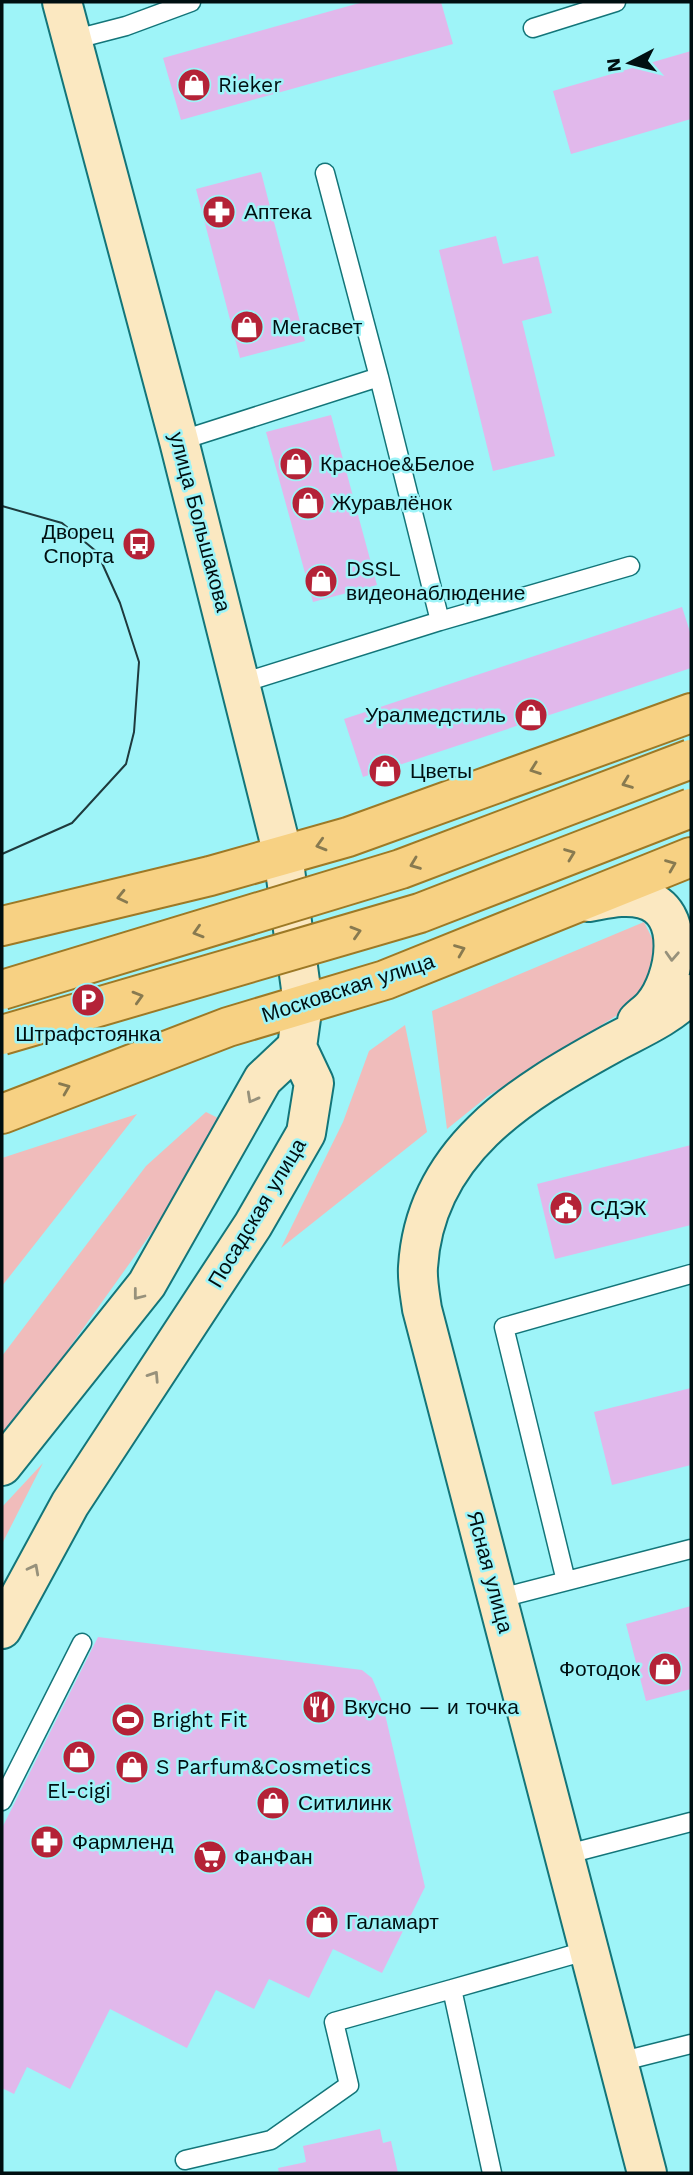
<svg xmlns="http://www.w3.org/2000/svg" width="693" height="2175" viewBox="0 0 693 2175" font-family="'Work Sans',sans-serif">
<rect width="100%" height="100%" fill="#9ef4f8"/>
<path fill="#f0bcbb" d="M644,922L654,942L657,964L643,999L488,1096L447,1129L432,1011Z
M405,1025L427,1132L281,1248L343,1122L369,1051Z
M206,1112L224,1121L187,1183L2,1442V1356L146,1166Z
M137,1114L2,1286V1158Z
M43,1463L2,1544V1507Z"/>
<path fill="#e1b8eb" d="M363,2H441L453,44L181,120L163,58Z
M691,51V119L571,154L553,91Z
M261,172L305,341L240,358L196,189Z
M496,236L503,264L538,256L552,313L522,321L555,456L493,471L439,250Z
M331,415L377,585L313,602L266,432Z
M682,607L691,635V668L363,777L344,719Z
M691,1145V1225L555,1259L537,1184Z
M691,1388V1465L612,1485L594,1412Z
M691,1606V1689L646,1701L626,1624Z
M98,1637L362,1670L372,1678L382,1701L425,1887L382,1973L333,1949L309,1998L269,1979L254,2009L216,1990L187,2048L110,2009L70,2089L27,2067L14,2094L2,2088V1828Z
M380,2129L383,2143L391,2141L398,2173H279L278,2168L306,2162L303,2146Z"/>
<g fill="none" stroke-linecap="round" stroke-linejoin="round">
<defs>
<path id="lane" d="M533,28L616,2
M72,40L126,26L191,2
M325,173L379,377
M179,441L379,377L440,621L242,683
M440,621L630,566
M566,1581L504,1327L691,1274
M497,1599L691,1549
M2,1801L82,1643
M564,1855L691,1822
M619,2062L691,2044
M185,2160L271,2140L349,2085L334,2022L452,1989
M492,2173L452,1989L589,1950"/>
<path id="secondary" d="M62,2L179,441L283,855L303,1004L297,1047
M589,902C607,899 625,894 643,899C688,910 676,979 653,1006C649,1011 642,1016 637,1021
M2,1466L147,1284L263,1079L297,1047
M2,1629L70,1504L253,1225L306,1133L314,1083L297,1047
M647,2173L422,1309C420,1295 417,1280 418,1267C425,1151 520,1094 611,1044C639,1029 668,1017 691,994"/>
<path id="primary" d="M2,926L210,876L348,837L691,713
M2,1114L228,1027L385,980L691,857"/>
</defs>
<use href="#lane" stroke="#137579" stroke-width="21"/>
<use href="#secondary" stroke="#137579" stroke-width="42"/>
<use href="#primary" stroke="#9d7926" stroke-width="42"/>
<use href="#lane" stroke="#fff" stroke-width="18"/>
<use href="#secondary" stroke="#fbe8c1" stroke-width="38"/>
<use href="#primary" stroke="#f7d183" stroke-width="38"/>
<path stroke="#1e3a3d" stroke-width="2" d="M2,506L62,523L97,552L120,603L139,662L134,732L126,764L72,823L2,854"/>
<defs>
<path id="primary-bridge" d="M2,990L401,869L691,759
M2,1035L420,913L691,808"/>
</defs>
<use href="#primary-bridge" stroke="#9d7926" stroke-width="42" stroke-linecap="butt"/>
<use href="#primary-bridge" stroke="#f7d183" stroke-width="38"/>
</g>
<defs><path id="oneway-chevron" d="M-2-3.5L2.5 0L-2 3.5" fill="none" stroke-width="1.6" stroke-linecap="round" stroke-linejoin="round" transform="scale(1.75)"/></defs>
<g stroke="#887a50">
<use href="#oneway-chevron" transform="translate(535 769) rotate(160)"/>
<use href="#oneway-chevron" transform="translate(627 783) rotate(159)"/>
<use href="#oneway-chevron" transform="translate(321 845) rotate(164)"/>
<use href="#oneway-chevron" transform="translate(570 854) rotate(-21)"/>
<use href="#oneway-chevron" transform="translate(415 864) rotate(159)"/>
<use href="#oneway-chevron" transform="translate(671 865) rotate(-22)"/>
<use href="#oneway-chevron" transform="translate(122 897) rotate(167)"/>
<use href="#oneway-chevron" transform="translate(198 932) rotate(163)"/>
<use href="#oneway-chevron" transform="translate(356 932) rotate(-17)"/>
<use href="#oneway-chevron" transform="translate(460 950) rotate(-22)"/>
<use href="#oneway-chevron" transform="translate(138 997) rotate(-16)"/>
<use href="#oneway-chevron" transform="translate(65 1088) rotate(-22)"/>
</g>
<g stroke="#97917b">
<use href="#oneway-chevron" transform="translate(672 956) rotate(93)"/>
<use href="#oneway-chevron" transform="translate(252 1098) rotate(119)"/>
<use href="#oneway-chevron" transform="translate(138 1295) rotate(128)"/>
<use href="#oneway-chevron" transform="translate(154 1376) rotate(-57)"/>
<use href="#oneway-chevron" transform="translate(34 1569) rotate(-62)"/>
</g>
<defs>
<symbol id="shop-disc" viewBox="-11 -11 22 22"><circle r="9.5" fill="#b42237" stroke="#9ef4f8"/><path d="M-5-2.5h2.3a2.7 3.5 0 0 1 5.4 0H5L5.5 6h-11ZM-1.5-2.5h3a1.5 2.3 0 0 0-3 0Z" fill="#fff"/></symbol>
<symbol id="pharmacy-disc" viewBox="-11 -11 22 22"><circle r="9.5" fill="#b42237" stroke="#9ef4f8"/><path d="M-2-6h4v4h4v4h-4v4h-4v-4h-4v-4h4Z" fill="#fff"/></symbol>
<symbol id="bus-disc" viewBox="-11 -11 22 22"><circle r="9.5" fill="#b42237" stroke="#9ef4f8"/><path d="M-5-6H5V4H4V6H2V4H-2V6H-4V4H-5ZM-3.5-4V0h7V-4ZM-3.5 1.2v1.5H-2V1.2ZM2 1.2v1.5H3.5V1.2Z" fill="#fff"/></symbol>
<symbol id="parking-disc" viewBox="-11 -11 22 22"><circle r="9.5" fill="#b42237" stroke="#9ef4f8"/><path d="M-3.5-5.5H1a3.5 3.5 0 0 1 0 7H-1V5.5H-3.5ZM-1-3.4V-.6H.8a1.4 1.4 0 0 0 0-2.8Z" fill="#fff"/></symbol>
<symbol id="civic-disc" viewBox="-11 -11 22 22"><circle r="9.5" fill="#b42237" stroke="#9ef4f8"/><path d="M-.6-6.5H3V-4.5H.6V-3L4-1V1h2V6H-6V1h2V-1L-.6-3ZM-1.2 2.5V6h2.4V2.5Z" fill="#fff"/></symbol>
<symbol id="restaurant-disc" viewBox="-11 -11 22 22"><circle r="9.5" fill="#b42237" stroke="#9ef4f8"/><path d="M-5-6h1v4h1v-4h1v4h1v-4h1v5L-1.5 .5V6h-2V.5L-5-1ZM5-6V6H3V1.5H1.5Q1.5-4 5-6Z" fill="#fff"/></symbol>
<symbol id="stadium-disc" viewBox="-11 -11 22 22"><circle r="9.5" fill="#b42237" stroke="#9ef4f8"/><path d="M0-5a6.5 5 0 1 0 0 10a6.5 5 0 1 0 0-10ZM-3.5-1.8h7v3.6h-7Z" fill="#fff"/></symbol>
<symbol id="supermarket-disc" viewBox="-11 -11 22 22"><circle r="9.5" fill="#b42237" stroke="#9ef4f8"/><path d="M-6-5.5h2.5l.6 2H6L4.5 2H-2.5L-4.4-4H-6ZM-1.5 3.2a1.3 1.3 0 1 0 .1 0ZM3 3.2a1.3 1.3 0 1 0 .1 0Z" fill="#fff"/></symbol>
</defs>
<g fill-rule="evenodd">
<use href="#shop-disc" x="175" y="66" width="38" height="38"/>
<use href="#pharmacy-disc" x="200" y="193" width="38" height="38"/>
<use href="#shop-disc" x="228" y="308" width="38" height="38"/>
<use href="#shop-disc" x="277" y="445" width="38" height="38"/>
<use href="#shop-disc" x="289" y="484" width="38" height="38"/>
<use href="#bus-disc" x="120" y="525" width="38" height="38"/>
<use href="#shop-disc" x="302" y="562" width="38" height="38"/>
<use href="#shop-disc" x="512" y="696" width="38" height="38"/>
<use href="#shop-disc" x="366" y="752" width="38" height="38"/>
<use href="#parking-disc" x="69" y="981" width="38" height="38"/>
<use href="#civic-disc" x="547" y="1189" width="38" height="38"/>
<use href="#shop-disc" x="646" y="1650" width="38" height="38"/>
<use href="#restaurant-disc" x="300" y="1688" width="38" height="38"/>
<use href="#stadium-disc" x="109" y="1701" width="38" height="38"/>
<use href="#shop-disc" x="60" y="1738" width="38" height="38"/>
<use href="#shop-disc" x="113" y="1748" width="38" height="38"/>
<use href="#shop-disc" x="254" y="1784" width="38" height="38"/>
<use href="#pharmacy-disc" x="28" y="1823" width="38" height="38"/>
<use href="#supermarket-disc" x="191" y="1838" width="38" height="38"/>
<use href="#shop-disc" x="303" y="1903" width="38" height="38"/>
</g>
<g text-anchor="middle" stroke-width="5" stroke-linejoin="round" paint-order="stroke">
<g font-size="21" fill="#000f11" stroke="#9ef4f8" text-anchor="start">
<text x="218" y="92">Rieker</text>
<text x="244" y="219">Аптека</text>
<text x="272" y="334">Мегасвет</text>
<text x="320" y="471">Красное&amp;Белое</text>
<text x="332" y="510">Журавлёнок</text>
<text x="114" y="539" text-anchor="end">Дворец<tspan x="114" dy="24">Спорта</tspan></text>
<text x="346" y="576">DSSL<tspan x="346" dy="24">видеонаблюдение</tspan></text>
<text x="506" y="722" text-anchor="end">Уралмедстиль</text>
<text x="410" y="778">Цветы</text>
<text x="88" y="1041" text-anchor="middle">Штрафстоянка</text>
<text x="590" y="1215">СДЭК</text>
<text x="640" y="1676" text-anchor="end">Фотодок</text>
<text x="344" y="1714">Вкусно — и точка</text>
<text x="152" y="1727">Bright Fit</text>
<text x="156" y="1774">S Parfum&amp;Cosmetics</text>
<text x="79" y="1798" text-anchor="middle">El-cigi</text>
<text x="298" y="1810">Ситилинк</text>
<text x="72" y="1849">Фармленд</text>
<text x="234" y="1864">ФанФан</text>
<text x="346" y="1929">Галамарт</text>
</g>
<g font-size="21" fill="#000f11" stroke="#9ef4f8">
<text transform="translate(200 522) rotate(75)" y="7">улица Большакова</text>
<text transform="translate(348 988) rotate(-18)" y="7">Московская улица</text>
<text transform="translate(257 1213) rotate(-59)" y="7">Посадская улица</text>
<text transform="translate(490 1572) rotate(75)" y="7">Ясная улица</text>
</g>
</g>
<rect width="693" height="2175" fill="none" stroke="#000f11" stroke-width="7"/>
<g transform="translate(630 63) rotate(263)" stroke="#9ef4f8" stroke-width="5" paint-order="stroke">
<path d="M0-5L12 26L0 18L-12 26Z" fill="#000f11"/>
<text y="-10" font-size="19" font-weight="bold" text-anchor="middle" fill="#000f11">N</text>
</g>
</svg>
